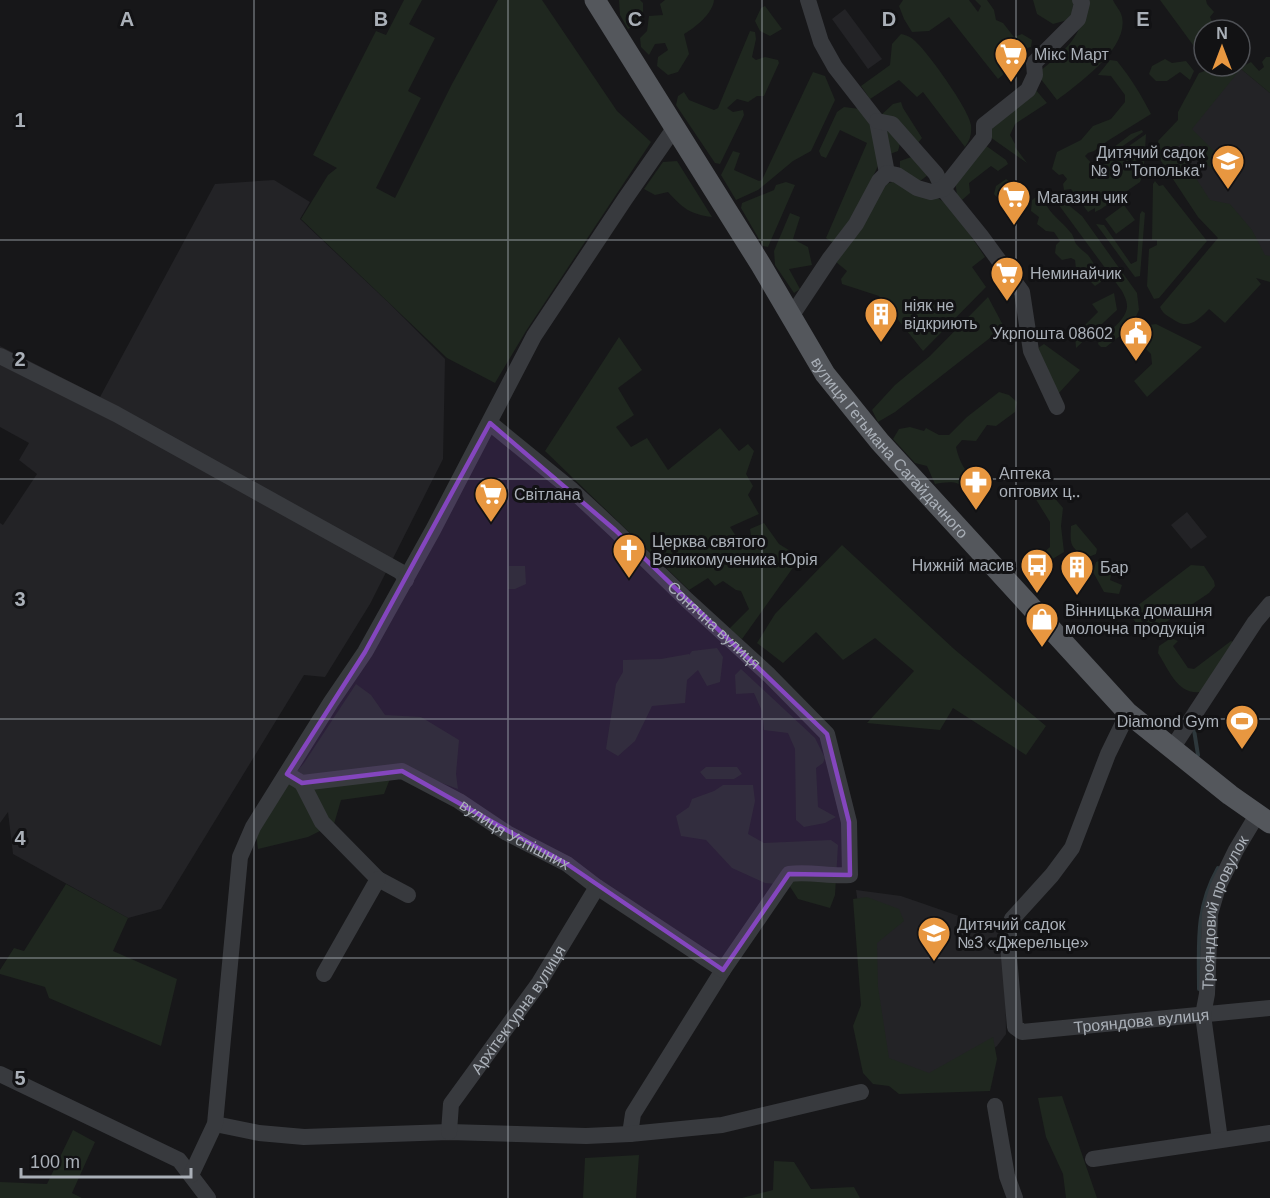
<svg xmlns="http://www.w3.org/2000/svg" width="1270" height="1198" viewBox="0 0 1270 1198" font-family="Arial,sans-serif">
<rect width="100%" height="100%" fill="#171719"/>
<path fill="#232326" d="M845,9L882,59L868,69L832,19Z
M1240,68L1270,93V269L1160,152Z
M274,180L310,202L300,219L388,302L445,359L443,459L370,604L325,677L304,675L161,909L128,918L13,854L8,812L0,823V523L3,525L37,474L19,460L29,443L0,427V346L100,397L215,184Z
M1187,512L1207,537L1191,549L1171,525Z
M856,890L901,896L1005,932L1006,1034L997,1046L972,1063L934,1077L883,1076Z"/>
<path fill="#1f271f" d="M404,0H422L409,24L435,38L408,91L421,98L376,188L395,198L452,84L498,0H542L617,111L651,142L526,331L495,383L447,358L301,219L328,175L337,168L313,155L376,31L386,35Z
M619,0H640L643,3V20L628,29L620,15Z
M665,0H714C713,13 695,28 684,34L689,54L678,72L668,75L657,66L658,57L668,50L665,43L655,44L649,55L641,47L640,38L647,31L649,16L663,15L660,4Z
M903,0H969L978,12L981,6L975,0H987L994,10L996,20L1003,23L1014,37L1022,34L1032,40L1031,47L1020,50L1009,41L1003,42L1018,62L998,79L949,17L929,31L912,32L904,19L899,6Z
M1033,0H1074L1071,19L1053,24L1037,14Z
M1082,0H1113C1115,5 1121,11 1122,17C1129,48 1078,84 1057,100L1037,74C1062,51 1087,37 1082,0Z
M1160,0H1206L1207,4L1214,12L1210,17L1214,26L1210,30H1202L1204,41L1196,49Z
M765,6L782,29L770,36L760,31L755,21L761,8Z
M750,31L755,32L756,39L752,57L756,60L765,57L778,60L779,63L764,96H757L748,102L737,99L727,108L733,112L743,110L744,115L720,164L715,163L676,105L678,96L684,92L689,100L714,110L718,108Z
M901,34C907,35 913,38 917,43C929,54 970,111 971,125C972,134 970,140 965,147L923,92L917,97L899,80L870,99L861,86L890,65L892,44Z
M1266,57H1270V93L1240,68L1251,62L1259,71L1264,67L1262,62Z
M1165,59L1172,63L1186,61L1194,71L1190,80L1180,72L1167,81H1156L1149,74L1152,66Z
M1110,60L1117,61C1131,78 1141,95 1151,114L1109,140L1094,151L1088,153L1085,156L1092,164L1131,134L1142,130L1143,132L1094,166L1092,165L1091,173L1146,134L1144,165L1146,169L1138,175L1142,177L1140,182L1101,209L1095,212V208L1088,212L1071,189L1064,190L1063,184L1067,179L1063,174L1059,175L1052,169L1057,152L1081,140L1093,126L1111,119L1125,102V95L1111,76L1098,75Z
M1219,66H1234L1239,71L1192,129L1223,160L1213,170L1182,143L1175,149L1181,155L1210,200L1230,204L1252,230L1265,255L1270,256V282L1256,278L1261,284L1225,323L1209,309C1198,320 1189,330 1174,320C1168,316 1163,314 1160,307L1218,238L1198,217L1161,161L1158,141L1178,120V112L1199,73Z
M813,72L825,76L835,100L811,151L793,161L758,190L736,200L721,175L733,151L740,153L734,170L759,181L762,180Z
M1035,89L1047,103L1015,124L1010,135L1015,144V147L1027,163L990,137L991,127Z
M901,102L903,108L922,138L916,145L901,140L898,151L890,154L879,117L893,104Z
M844,107L860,109L874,128L880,161L859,209L833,243L826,238L867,143L840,130L826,158L821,156L819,151L837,112Z
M985,145L1006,160L1008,164L998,171L991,166L969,183L970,193L962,200L957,195L955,181Z
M917,155L929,174L919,182L900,169V161Z
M677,161L712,217C689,214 683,208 668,192L655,195L644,189L663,162Z
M1006,179L1015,185L1016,194L1002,203L994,194L996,186Z
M895,181L934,196L951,206L985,257L972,267L986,287L923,351L879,296L842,284L841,279L847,271L836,262L886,184Z
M1155,181L1159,186L1163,185L1207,241L1159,298L1154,299L1147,286L1149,249L1157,245V240H1152L1153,184Z
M786,182L795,185L768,247L763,246L741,208L742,203L774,190L776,185Z
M1051,191L1082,216L1137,293L1139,310L1131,327L1106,347H1101L1098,344L1099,340C1108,332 1128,319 1127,305C1127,301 1124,295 1122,291L1050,193Z
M1036,197L1044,200C1049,214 1062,221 1071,233C1074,236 1074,242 1077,245C1080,249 1085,252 1088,255C1093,262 1096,268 1102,274L1101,282L1095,286L1088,279V275L1082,274L1076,269L1075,260L1071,258L1062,260L1055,253L1056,245L1060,241L1054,232L1046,231L1037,224L1039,217L1031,211L1032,200Z
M1124,205L1135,220L1116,234L1105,219Z
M1142,211L1145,213L1140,276L1135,277L1096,224L1104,225L1131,264L1137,261L1140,214Z
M790,213L800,217L793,239L808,247L812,265L789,269L800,289L794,293L775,265L774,251Z
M1114,293L1117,310L1076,348L1075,335L1098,312L1092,304Z
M988,297L1004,327L895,412L878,422L872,410L895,385L930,356Z
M1156,324L1202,347L1147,397L1134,381L1152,364L1151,354L1141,344L1140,335L1149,325Z
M619,337L642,370L618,388L634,415L616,427L631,447L647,438L668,470L720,428L739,451L748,444L754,451L746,474L753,486L748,495L759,514L730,527L744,548L752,544L750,529L764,523L779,544L792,552L797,562L742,639L729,629L749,609L741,591L736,590L723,581L715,586L708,578L689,590L545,451Z
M1044,344L1080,370L1058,394L1038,348Z
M999,392L1009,395L1017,402L1015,412L996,426L987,425L976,441L962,440L956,447C959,461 965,473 977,480L974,487L967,489C957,480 947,482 935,484L927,466L915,463L893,439L899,429L910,427L924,431L926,428L939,435H949L967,417Z
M1047,489L1063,508L1061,526L1064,552L1036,569L1034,561L1050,547V522L1032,493Z
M1076,524L1097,549L1096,554L1086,558C1070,546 1070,546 1071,526Z
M842,545L954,649L1046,726L1026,755L953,708L940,730L867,723L914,671L875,638L843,660L816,632L783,663L757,643L775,614Z
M1104,559L1113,567L1110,580L1122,585L1119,594L1104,592L1093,572L1096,562Z
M1191,565L1204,566L1214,581L1215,586L1209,593L1151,632L1143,631L1133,619V609Z
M509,566H525L526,584L515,589H508Z
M1171,638L1178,641L1173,646L1188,668L1194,669L1231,641L1237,644L1205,691C1179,698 1170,672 1158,653L1159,646Z
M717,648L723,657L720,682L707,686L698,670L687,680L685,703L652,706L635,741L618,756L606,749L616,684L623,672V660L661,659L689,654V655L692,651Z
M741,669L815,738L825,758L823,763L816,768L818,807L836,817L825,823L804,827L796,820L795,749L788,733L764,730L762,711L754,693L736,694L735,675Z
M356,684L371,695L385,715L421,717L459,740L456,774L458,789L395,766L384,794L341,800L334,824L308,837L258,849L256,834L282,789L304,763Z
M706,767H737L742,774L734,779H706L700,772Z
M723,785H753L755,801L748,834L764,843L831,840L838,845L835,895L830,908L798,899L789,885L765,883L732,868L706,840L681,836L676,816L689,807L692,799L714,791Z
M66,884L128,918L113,951L177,979L161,1046L49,998L45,987L0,974V970L14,948L24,951Z
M867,897L899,909L904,921L877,943L878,987L889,1058L929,1073L993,1037L997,1059L990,1091L899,1094L889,1086L873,1084L863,1073L853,1026L861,1005L853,899Z
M1062,1096L1097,1198H1066L1063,1174L1046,1137L1038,1098Z
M73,1130L95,1142L72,1193L82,1198H0V1182L47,1184Z
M639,1155L636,1198H583L585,1158Z
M774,1161L794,1162L811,1189L854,1187L860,1198H742L773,1190Z"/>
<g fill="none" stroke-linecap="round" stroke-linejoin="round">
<path stroke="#2e383c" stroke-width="4" d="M1194,730L1198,755
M1199,989C1199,944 1195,909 1218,868"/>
<g stroke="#383a3e" stroke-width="16">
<path d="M808,0L821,42L835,67L877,121L887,173"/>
<path d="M877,121L892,124L936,174L943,189L981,236L1022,292L1031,351L1057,407"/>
<path d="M789,315L796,309L830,258L856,224L879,181L887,173L897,175L917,188L931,192L943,189L984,137V125L1028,90L1035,75L1034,63L1078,19L1082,3L1080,0"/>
<path d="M0,356L116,414L401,572L406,580"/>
<path id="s1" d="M490,423L572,490L615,530L687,600L769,675L827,734L849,822L850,875C830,877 810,871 789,874L723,970L633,1114L630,1134"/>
<path id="s2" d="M1128,713L1108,754L1072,848L1052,875L1012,919L1007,933L1015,1027L1022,1032L1270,1008"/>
<path d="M1173,747L1255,622L1270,604"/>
<path id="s3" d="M287,774L302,783L402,771L459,801L507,833L567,864L597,887L723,970"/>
<path d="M302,783L322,822L378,879L408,895"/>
<path d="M324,974L378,879"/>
<path d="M0,1074L179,1160L208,1198"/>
<path d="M995,1106L1007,1176L1015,1198"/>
<path d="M215,1124L259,1133L304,1137L449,1132L586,1136L630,1134L722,1125L861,1092"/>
<path id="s4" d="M449,1132L451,1104L539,983L597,887"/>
<path id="s5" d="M1220,1140L1203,1015L1207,994L1210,914L1218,887L1236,850L1257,815"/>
<path d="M1093,1159L1270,1133"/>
<path d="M191,1175L215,1124L240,857L253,827L331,702L365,652L433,530L534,336L625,199L675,127"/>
</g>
<path stroke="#54575c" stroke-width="21" id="s6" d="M595,0L761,265L825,374L880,442L1128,713L1230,795L1270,823"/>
</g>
<path fill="#8446be" fill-opacity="0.2" stroke="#8446be" stroke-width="4.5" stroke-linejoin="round" d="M490,423L615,530L827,734L849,822L850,875L789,874L723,970L567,864L402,771L302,783L287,774L365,652Z"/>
<path fill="none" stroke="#aab0b8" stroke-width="1.5" stroke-opacity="0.55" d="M254,0V1198M508,0V1198M762,0V1198M1016,0V1198M0,240H1270M0,479H1270M0,719H1270M0,958H1270"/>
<defs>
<symbol id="supermarket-pin" viewBox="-11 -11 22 30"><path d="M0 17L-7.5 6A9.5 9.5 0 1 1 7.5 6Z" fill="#e89740" stroke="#121214"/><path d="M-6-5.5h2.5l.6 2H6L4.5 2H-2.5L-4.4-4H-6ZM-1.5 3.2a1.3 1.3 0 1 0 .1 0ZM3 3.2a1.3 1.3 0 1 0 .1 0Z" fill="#fff"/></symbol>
<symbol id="school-pin" viewBox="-11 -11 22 30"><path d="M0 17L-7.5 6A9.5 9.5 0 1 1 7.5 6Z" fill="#e89740" stroke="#121214"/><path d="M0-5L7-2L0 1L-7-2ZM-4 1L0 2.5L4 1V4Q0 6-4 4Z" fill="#fff"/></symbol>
<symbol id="building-pin" viewBox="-11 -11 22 30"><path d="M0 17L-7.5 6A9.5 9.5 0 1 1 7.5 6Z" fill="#e89740" stroke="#121214"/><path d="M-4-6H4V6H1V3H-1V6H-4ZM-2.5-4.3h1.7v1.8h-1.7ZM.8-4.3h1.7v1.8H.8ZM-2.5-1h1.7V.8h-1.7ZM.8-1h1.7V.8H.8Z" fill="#fff"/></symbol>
<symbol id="civic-pin" viewBox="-11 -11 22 30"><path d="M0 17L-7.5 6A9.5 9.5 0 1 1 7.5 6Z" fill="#e89740" stroke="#121214"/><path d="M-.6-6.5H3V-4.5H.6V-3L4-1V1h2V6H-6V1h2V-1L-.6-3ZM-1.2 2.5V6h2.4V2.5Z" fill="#fff"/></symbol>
<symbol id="pharmacy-pin" viewBox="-11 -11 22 30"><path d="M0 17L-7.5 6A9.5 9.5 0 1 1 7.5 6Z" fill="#e89740" stroke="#121214"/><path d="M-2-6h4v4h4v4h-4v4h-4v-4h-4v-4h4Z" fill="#fff"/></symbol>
<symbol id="church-pin" viewBox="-11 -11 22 30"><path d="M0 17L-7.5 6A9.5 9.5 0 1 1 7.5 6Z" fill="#e89740" stroke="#121214"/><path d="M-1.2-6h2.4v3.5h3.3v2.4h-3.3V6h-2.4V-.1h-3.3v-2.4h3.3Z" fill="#fff"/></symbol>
<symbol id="bus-pin" viewBox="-11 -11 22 30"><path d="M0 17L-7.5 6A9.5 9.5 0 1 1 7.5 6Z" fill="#e89740" stroke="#121214"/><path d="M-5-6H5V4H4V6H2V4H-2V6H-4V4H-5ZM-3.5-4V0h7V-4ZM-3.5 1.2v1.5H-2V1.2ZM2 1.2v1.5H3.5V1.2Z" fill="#fff"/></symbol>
<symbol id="shop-pin" viewBox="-11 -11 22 30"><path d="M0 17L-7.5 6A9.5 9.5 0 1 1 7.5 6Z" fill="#e89740" stroke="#121214"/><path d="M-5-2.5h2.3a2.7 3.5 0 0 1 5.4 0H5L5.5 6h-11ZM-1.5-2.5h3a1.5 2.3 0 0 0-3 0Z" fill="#fff"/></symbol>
<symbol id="stadium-pin" viewBox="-11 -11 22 30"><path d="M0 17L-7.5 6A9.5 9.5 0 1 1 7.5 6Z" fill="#e89740" stroke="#121214"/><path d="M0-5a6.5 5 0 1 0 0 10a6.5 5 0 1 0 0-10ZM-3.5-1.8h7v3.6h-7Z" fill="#fff"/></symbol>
</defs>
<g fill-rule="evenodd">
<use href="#supermarket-pin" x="992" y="35" width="38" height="52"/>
<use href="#school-pin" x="1209" y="142" width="38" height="52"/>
<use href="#supermarket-pin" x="995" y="178" width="38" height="52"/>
<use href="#supermarket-pin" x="988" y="254" width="38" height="52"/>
<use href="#building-pin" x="862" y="295" width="38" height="52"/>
<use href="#civic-pin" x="1117" y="314" width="38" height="52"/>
<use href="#pharmacy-pin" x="957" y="463" width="38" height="52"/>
<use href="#supermarket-pin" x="472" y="475" width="38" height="52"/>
<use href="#church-pin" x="610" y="531" width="38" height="52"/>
<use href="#bus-pin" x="1018" y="546" width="38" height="52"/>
<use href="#building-pin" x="1058" y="548" width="38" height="52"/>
<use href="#shop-pin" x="1023" y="600" width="38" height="52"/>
<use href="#stadium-pin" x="1223" y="702" width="38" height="52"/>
<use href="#school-pin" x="915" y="914" width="38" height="52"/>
</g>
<g text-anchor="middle" stroke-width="6" stroke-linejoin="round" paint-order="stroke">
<g font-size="16" fill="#aab0b8" stroke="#121214" text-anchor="start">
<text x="1034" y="60">Мікс Март</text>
<text x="1205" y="158" text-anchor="end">Дитячий садок<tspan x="1205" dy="18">№ 9 "Тополька"</tspan></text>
<text x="1037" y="203">Магазин чик</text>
<text x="1030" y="279">Неминайчик</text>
<text x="904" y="311">ніяк не<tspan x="904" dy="18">відкриють</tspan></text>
<text x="1113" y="339" text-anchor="end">Укрпошта 08602</text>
<text x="999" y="479">Аптека<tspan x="999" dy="18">оптових ц‥</tspan></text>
<text x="514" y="500">Світлана</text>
<text x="652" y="547">Церква святого<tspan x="652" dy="18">Великомученика Юрія</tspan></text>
<text x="1014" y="571" text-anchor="end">Нижній масив</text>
<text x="1100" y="573">Бар</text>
<text x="1065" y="616">Вінницька домашня<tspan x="1065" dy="18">молочна продукція</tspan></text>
<text x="1219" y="727" text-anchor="end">Diamond Gym</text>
<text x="957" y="930">Дитячий садок<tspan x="957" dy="18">№3 «Джерельце»</tspan></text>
</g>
<g font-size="16" fill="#aab0b8" stroke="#121214">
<text dy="6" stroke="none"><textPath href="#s6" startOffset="537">вулиця Гетьмана Сагайдачного</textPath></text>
<text dy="6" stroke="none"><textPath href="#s1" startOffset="302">Сонячна вулиця</textPath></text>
<text dy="6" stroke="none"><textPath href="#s3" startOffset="248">вулиця Успішних</textPath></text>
<text dy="6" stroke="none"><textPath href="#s5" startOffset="232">Трояндовий провулок</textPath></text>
<text dy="6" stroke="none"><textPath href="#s4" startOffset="144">Архітектурна вулиця</textPath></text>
<text dy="6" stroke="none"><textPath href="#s2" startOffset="477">Трояндова вулиця</textPath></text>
</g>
</g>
<g font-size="20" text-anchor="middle" font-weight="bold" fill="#aab0b8" stroke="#121214" stroke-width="6" stroke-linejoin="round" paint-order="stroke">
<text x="127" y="26">A</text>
<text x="381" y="26">B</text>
<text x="635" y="26">C</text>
<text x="889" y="26">D</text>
<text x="1143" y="26">E</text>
<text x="20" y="127">1</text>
<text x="20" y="366">2</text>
<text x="20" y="606">3</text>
<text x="20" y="845">4</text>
<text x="20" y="1085">5</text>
</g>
<g transform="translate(1222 48)"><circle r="28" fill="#121214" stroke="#4f5156" stroke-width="1.5"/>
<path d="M0-4.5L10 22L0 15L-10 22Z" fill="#e89740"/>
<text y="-9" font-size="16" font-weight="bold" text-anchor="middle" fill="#aab0b8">N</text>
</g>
<path d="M21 1168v9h170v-9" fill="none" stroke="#aab0b8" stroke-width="3"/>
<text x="30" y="1168" font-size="18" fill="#aab0b8" stroke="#121214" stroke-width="4.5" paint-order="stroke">100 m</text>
</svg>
